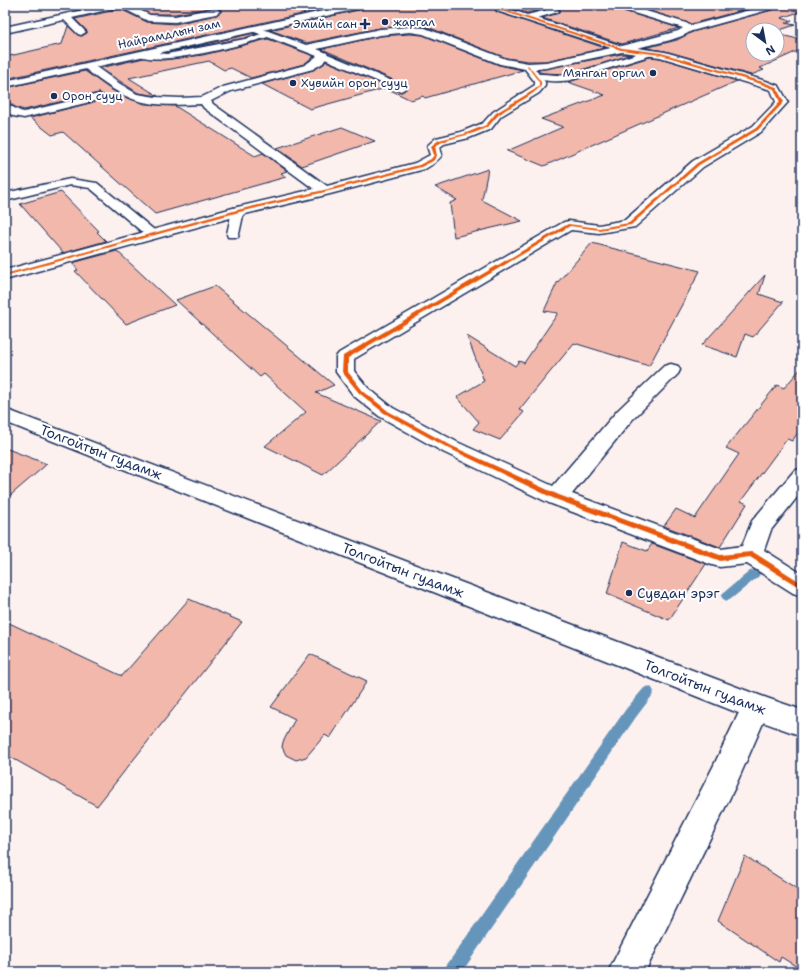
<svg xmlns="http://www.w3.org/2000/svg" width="807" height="977" viewBox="0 0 807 977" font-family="'Shantell Sans',sans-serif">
<rect width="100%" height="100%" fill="#fcf1ee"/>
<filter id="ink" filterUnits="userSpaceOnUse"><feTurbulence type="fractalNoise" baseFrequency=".025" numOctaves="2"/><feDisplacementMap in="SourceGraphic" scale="8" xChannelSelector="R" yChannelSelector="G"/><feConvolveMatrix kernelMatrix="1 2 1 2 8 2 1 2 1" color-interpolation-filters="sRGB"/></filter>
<g filter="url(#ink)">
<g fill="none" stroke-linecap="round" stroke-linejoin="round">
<path fill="#6695bc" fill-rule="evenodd" d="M754,570L758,571L760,574L758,577L731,599L727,601L723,599L721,596L723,593L750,571Z
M648,686L652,688L654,692L652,696L636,717L462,972H444L446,966L626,709L644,688Z"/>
</g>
<path fill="#f2b8ab" stroke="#1b2f5e" d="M132,5H343L5,79V57L62,44L68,26L78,35L82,36L87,33V31L75,19L120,9L147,22L175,24L216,15L222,11L216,7L175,14H150Z
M367,5H499L495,9L497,12L605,48L546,61H528L506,58L425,26H410L380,28L306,43L270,30L362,9Z
M502,5H538L543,9L527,13Z
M553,5H612L614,8L679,28L622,44L542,18L559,13L560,9Z
M631,5H762L691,24Z
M781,5H798L799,12L781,18L792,21L785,23L795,25L777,31L753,30V54H777V34L802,40V49L760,68L764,70L751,75L665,51L645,48L677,40L692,32L779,8Z
M254,33L256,34L245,38L174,51Z
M410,34L423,35L499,65L523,70L425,98L423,96L411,100L386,88L310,109L262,84L313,70L324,64L326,61L402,92L407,88L405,85L322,49L380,36Z
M268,39L314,56L304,64L251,78L231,68L224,70L209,61L129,78L158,96L138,93L100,68L144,58L163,60L203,55Z
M622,54L630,55L569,74L542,73L538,70Z
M650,57L660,58L737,81L544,166L507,151L563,127L541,119L605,95L568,82Z
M85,71L110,89L127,98L145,104L175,106L255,156L263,153L287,171L281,173L286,177L155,214L63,132L52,135L30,118L102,100L105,98V96L99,93L24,110L15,107L5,99V88Z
M342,127L375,141L302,166L277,148Z
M488,169L482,200L522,221L454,237L450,203L457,200L435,187Z
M61,192L99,231L97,232L106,241L63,253L20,204Z
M592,243L700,271L649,366L574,343L519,410L524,412L500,440L473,429L479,422L457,397L484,381L467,336L515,366L519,361L524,363L558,313L544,311L557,283Z
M117,251L175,305L126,324L75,271L78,270L72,263Z
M765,275L759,294L783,302L753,337L745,334L737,357L702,345Z
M215,286L334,385L316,393L381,421L323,475L265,446L306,412L264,374L260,377L176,300Z
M802,367V427L792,441L787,439L741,501L747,504L720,547L664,526L676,509L695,518L739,454L726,448L777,385L784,388Z
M5,448L47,464L5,500Z
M623,542L647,551L652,544L706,564L669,620L607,594Z
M189,599L242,622L97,806L5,754V621L122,676Z
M310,654L367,681L330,738L325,735L306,757L296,760L286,755L282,747L283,742L295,719L271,707Z
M745,856L802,892V970L781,957L779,962L718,921Z"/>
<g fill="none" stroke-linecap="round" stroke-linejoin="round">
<defs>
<path id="service" d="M768,5H780L779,7L692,31H689L685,29L686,27Z
M268,32L272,34L271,36C249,43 154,69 138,54L142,51L167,54L245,39Z
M649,50L652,51L653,53L652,55L571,80C562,82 539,82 532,76C538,71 560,77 569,75Z
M323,52L404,86L406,88L401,91L398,90L320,57L319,55Z
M99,94L104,97L102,99L24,118L13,116L5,110V103L20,111L24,112Z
M70,179L97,183L159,234L158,237H148L90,188L70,185L5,201V193Z
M238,207L242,208L244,211L239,234L238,237H228L227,234L232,211L234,208Z"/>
<path id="minor" d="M106,5H129L150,15L175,16L216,8L220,11L216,14L175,22L148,21L120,7L72,18L86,32L81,35L78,34L64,20L5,33V27Z
M539,5H550L559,10L558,12L537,18L622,46L678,31L683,28L614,7L613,5H626L686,23L695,28C685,39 652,44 637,48L665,52L766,81L779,86L788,102L761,132L703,167L635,227L599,233L571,230L354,359V371L368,388L393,408L457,442L553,486L618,410L664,366L671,364L678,366L680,370L678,374L632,420L572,494L721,549L742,546L752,521L794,471L802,468V491L771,530L764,550L802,574V596L793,593L747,564L720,567L712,565L549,503L443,452L379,416L354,396L336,372V357L339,353L564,222L569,221L599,225L625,220L693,161L753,126L776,102L771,90L660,57L622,52L546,68L535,69L545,82V86L539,93L501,116L491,129L469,138L444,144L440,147L442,155C437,162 432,165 425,169L330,194L241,215L5,280V270L233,208L314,189L204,108L201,104C177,105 150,107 128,97C112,90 98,79 84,68L83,66L84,64H92L117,82L137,94L156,97L180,98L202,97L223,87L305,65L317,56L252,31L250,29L255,26L306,45L380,29L410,27L425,28L506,59L528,63L546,62L611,48L497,11L496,9L500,6L527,15L547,10ZM410,32L423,34L500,64L525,69L535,82V85L493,112L483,123L461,132L436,138L427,146L430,155L415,163L327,186L213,104L211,101L231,91L313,69L323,63L328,55L327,53L317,49L380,35Z
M756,694L766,698L770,707L735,787L645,972H608L713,767L746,698Z"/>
<path id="secondary" d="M350,5H366L362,8L5,87V81Z
M5,409L758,695L802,710V736L746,716L5,422Z"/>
</defs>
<use href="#service" stroke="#1b2f5e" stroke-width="3"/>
<use href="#minor" stroke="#1b2f5e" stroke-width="3"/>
<use href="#secondary" stroke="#1b2f5e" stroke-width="3"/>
<use href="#service" fill="#fff" fill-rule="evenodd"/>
<use href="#minor" fill="#fff" fill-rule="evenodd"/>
<use href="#secondary" fill="#fff" fill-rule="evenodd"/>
<defs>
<path id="cycleway" d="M499,8L622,48L661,53L763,82L776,87L784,102L758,130L699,165L631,225L599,230L570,226L348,358V372L363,391L388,411L452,446L559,495L720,555L751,552H753L802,583V589L750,557L720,561L718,560L555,499L448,448L384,413L359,393L342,372L343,356L568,224L599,228L629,223L697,163L756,128L780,102L774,89L761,84L661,55L621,50L499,10Z
M528,65L541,82V86C530,98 513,104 500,114C495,117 492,124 487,127C471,137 450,136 435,146L437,156L433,161L421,167L325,192L239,212L5,276V274L237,210L324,190L419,165L431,159L434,155L431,146L439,140L464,134L486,125L496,113L534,90L539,86V82L527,66Z"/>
</defs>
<use href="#cycleway" stroke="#fff" stroke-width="2"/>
<use href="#cycleway" fill="#e8590c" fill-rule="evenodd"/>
</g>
</g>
<g fill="#1b2f5e" stroke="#fff" stroke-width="1.5">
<circle cx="385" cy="22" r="4"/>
<path d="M363 18h4v4h4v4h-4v4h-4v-4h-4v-4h4z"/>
<circle cx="653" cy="73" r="4"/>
<circle cx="293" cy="83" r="4"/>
<circle cx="54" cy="96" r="4"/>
<circle cx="629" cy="593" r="4"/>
</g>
<g text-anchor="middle" stroke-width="4" stroke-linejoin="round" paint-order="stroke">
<g font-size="12" fill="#1b2f5e" stroke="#fff" text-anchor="start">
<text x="393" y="26">жаргал</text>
<text x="357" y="28" text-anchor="end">Эмийн сан</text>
<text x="645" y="77" text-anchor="end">Мянган оргил</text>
<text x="301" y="87">Хувийн орон сууц</text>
<text x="62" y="100">Орон сууц</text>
</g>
<g font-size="12" fill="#1b2f5e" stroke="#fff">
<text transform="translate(169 34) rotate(-12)" y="4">Найрамдлын зам</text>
</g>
<g font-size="14" fill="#1b2f5e" stroke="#fff">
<text transform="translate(101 452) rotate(21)" y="5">Толгойтын гудамж</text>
<text transform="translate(403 570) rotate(21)" y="5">Толгойтын гудамж</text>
<text transform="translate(705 687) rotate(21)" y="5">Толгойтын гудамж</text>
</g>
<g font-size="14" fill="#1b2f5e" stroke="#fff" text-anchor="start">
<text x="637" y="598">Сувдан эрэг</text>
</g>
</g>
<rect width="807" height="977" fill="none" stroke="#fff" stroke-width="20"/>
<rect x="10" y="10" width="787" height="957" fill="none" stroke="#1b2f5e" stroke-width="1.5" filter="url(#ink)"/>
<g transform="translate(765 42) rotate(148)"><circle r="19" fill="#ffffff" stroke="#a4acbf"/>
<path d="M0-3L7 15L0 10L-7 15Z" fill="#1b2f5e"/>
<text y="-6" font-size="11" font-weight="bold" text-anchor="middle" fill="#1b2f5e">N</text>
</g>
</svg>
